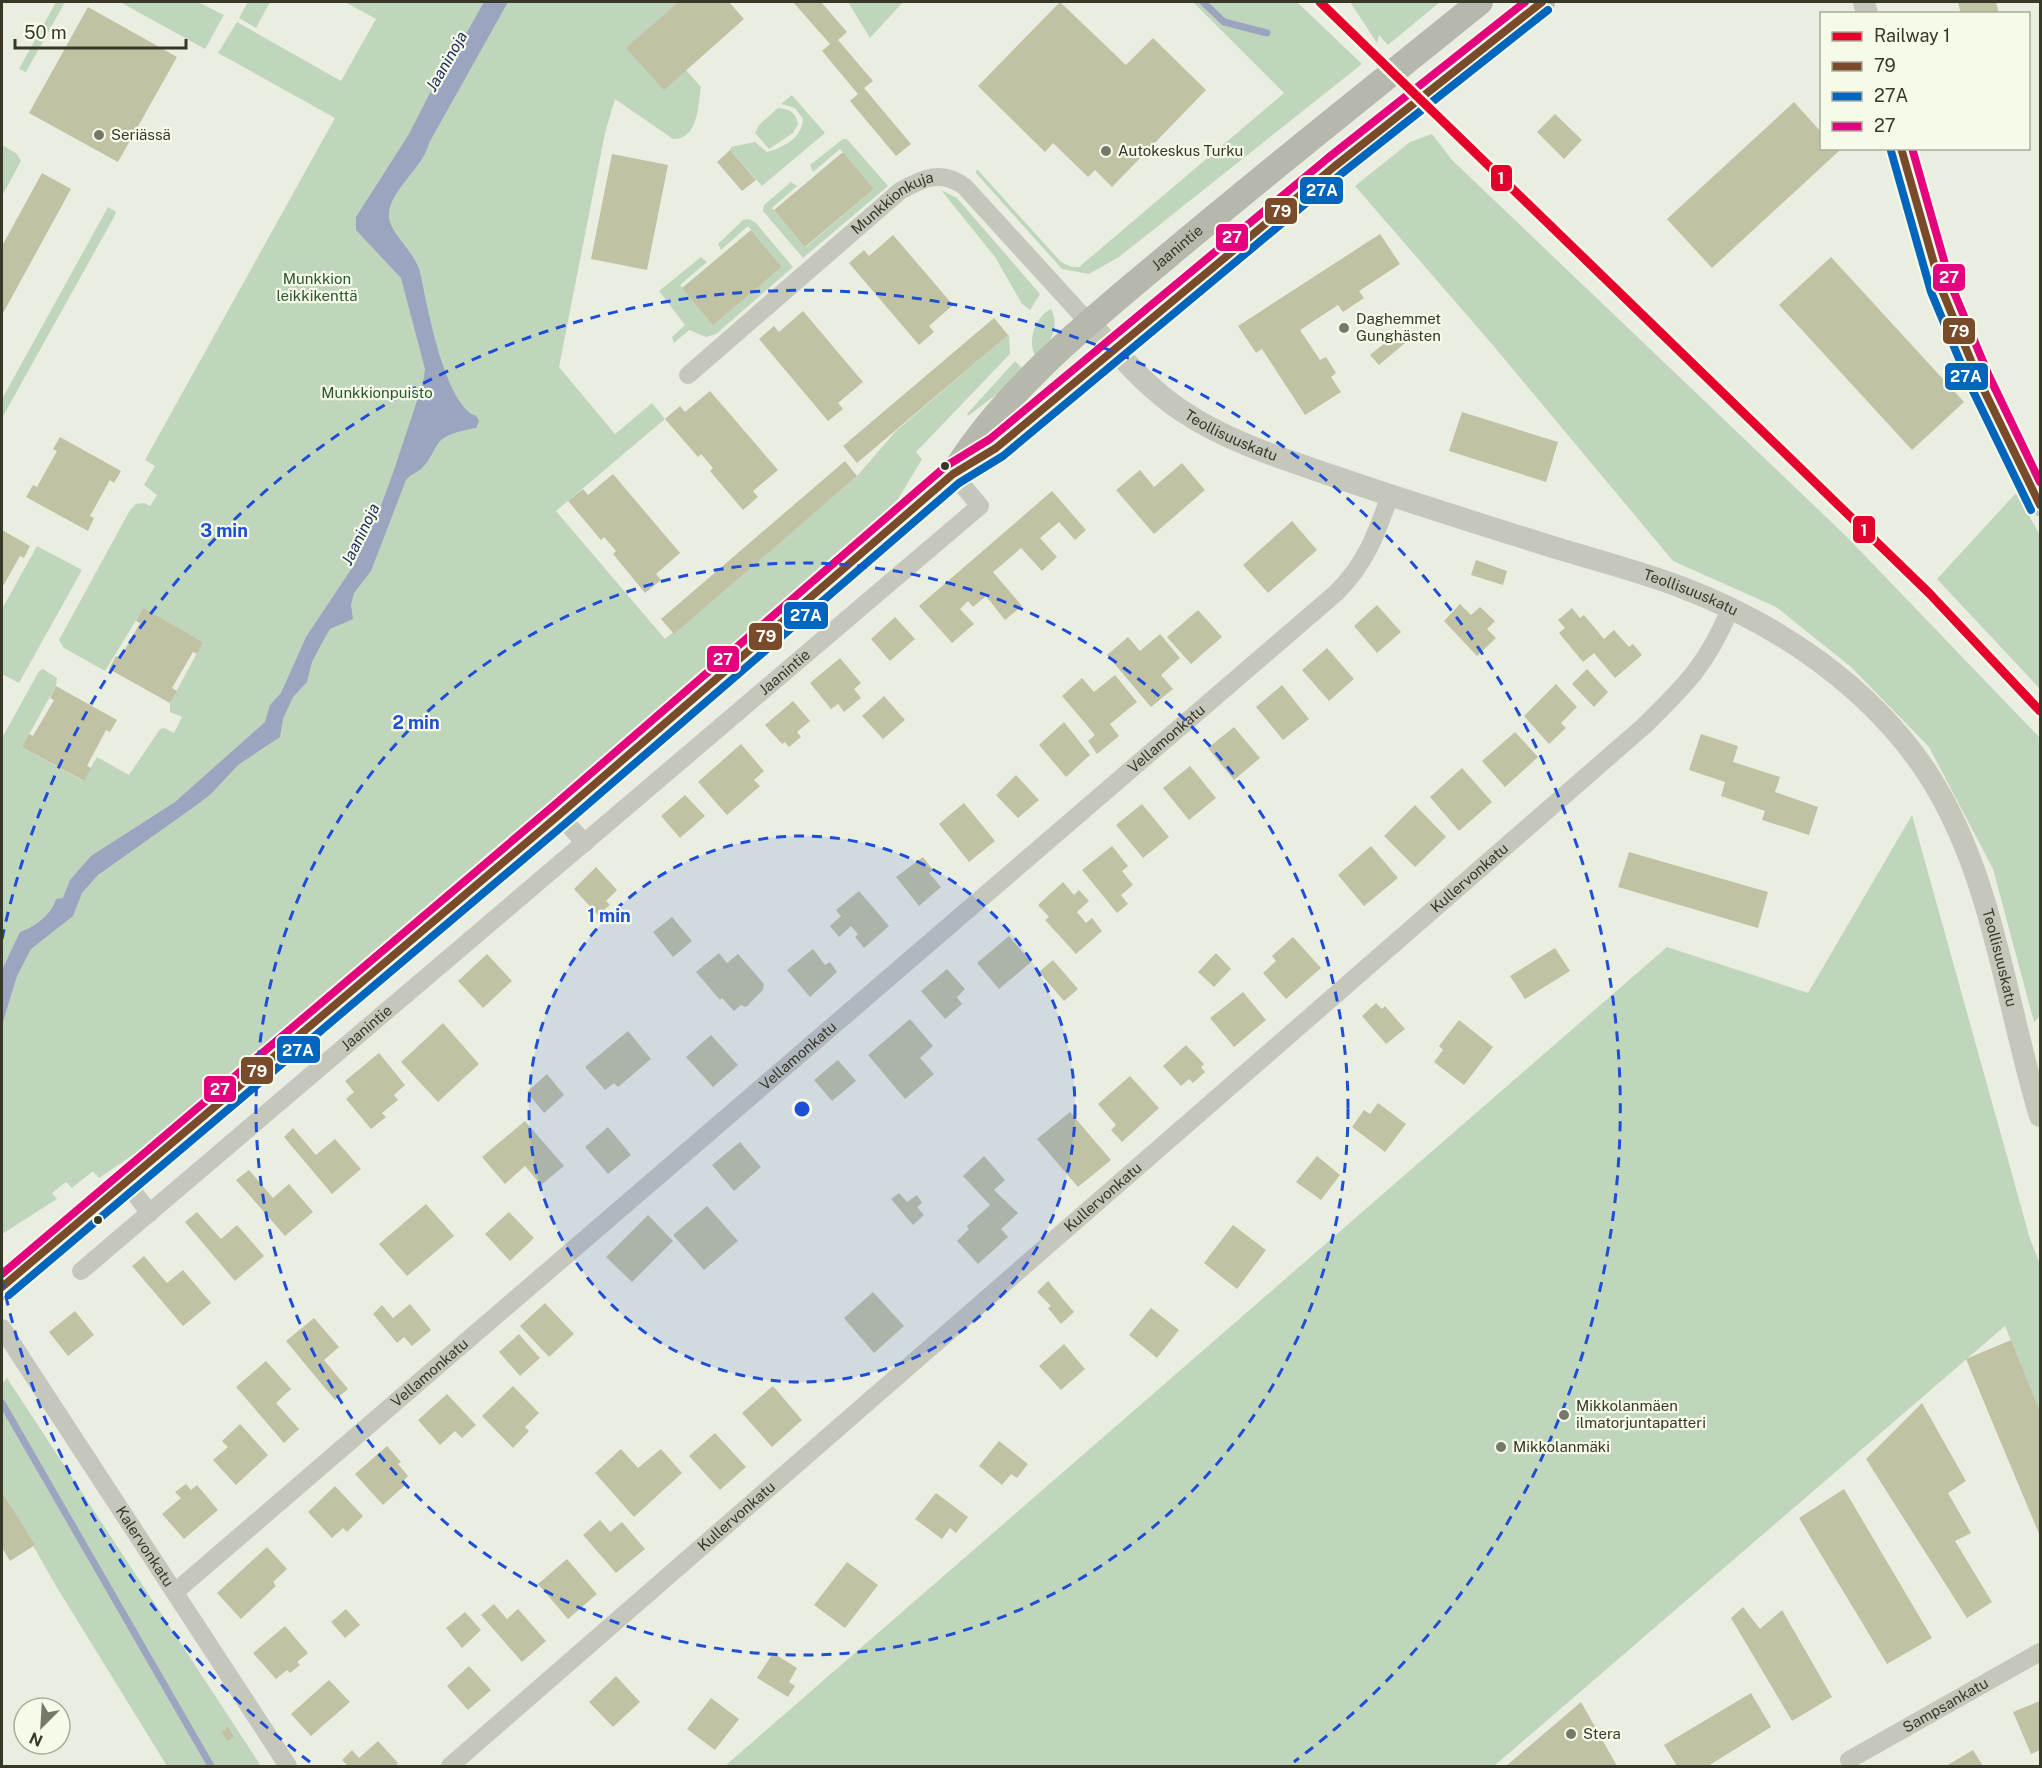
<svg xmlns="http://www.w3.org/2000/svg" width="2042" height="1768" viewBox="0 0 2042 1768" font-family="'Public Sans',sans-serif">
<rect width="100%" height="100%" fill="#eaeee1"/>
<path fill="#bfd6bd" d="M56,2H65L26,72L19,69Z
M120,2H198L224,15L205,49Z
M248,2H270L256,28L239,18Z
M345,2H678L627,48L686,70L701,87C698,106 698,140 673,139L615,99L605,133L559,367L615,434L652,403L665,419L556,511L665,639L857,476L896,431L1009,334L1010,354L916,452L922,459L885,521L158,1138L99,1178L93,1171L72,1188L66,1182L52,1193L57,1199L2,1234V738L39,671L43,669L57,678L56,686L22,747L83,781L97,757L129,775L160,729L164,728L174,733L182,717L170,712V703L203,642L143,609L105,671L64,648L59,640L130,510L136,504L145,503L150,506L157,495L144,485L155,466L145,460L335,118L218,53L237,22L341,81L376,19Z
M848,2H903L870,38Z
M1193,2H1297L1362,64L1119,257L1089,274L1062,269L976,173L977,169L1061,262L1072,267H1079L1284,93Z
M1350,2H1440L1388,45L1379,35L1377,43Z
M792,95L825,133L762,186L730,150L731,147L755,142L767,152C784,147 802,138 803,119L795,108L781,104Z
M778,108C789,109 796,112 798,124L793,133L769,149L755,133L759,125Z
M1432,134L1452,160L1846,536L2040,738V1016L2034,1022L1993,869L1929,747L1851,667L1776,607L1673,561L1491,343L1355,186L1410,142Z
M843,139H847L888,186L803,258L763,211L764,205L791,182L797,186L772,208L806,247L874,189L840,149L813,172L810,165Z
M2,145L17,154L21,161L2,196Z
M941,190L957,198L1040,294L1030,310L1022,304L995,257Z
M108,207L116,212L114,217L2,418V399Z
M749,219L756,223L793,267L716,334L706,337L689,330L674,343L672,337L685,325L659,291L701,257L707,262L680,285L714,324L782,267L748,226L721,250L718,244L743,220Z
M1051,309C1061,329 1049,343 1037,359C1026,344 1034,317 1051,309Z
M1015,361L1026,372L968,416L967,414Z
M2016,493L2040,535V689L1937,579Z
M37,546L82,570L19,683L2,674V609Z
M1912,815L2030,1239L2040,1264V1411L2005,1326L1494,1766H725L1667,947L1808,993Z
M7,1378L261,1766H167L56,1586L2,1491V1384Z"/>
<path fill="#9ca5bf" d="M484,2H508L429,143C423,168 391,189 389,213C387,233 416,250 421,276C427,306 445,405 476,416L479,421L476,428C465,430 448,433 440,441C433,449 431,460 421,469C416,473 411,474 406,480L371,571L354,593L351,605L353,619L330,629L323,641L312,662L307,682L293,697L283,719L280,737L238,765L211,794L194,807L98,875L82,893L73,916L31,949L17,976L2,1025V970L20,932C35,927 52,914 56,899L63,898L70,880L91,856L175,802L265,722L270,705L281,693L306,637L356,562C356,546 370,531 377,516C394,473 408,427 423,383L425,369L401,278L356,230V217L409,134L435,83L444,73Z"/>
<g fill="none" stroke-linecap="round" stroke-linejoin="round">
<path stroke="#9ca5bf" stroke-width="7" d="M1203,2L1224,22L1267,33
M2,1403L211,1766"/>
</g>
<path fill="#c0c2a3" d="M678,2H729L744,19L664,90L626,48Z
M793,2H821L847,32L838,40L873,81L864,88L911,144L896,156L850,101L858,94L822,51L830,44Z
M1060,2L1126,65L1153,38L1206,90L1112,187L1095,170L1088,177L1053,143L1045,152L978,86Z
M1958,2H1996L1999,14H1961Z
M88,7L177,57L118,162L29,113Z
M1794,102L1822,133V148H1836L1839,151L1712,268L1667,219Z
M1555,114L1582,140L1564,159L1537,132Z
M730,150L756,180L742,191L717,162Z
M843,152L874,189L805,247L774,210Z
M612,154L668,165L647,270L591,259Z
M42,173L71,189L2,315V246Z
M751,230L782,267L713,325L682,288Z
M1380,234L1400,264L1359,291L1364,298L1343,312L1338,305L1300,330L1320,360L1326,357L1336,373L1331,377L1341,392L1305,415L1262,349L1256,353L1238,326Z
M893,235L953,305L929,326L934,332L919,345L849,263L864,250L869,256Z
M1831,257L1964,402L1912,450L1779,305Z
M803,311L863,382L838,403L843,409L828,421L759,339L774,326L779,332Z
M994,318L1008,335L857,463L843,446Z
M1397,333L1405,343L1379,365L1370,355Z
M710,391L778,470L753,491L758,497L743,510L710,471L713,468L701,454L698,457L665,419L680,406L685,412Z
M1462,412L1558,442L1546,482L1449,451Z
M60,437L121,471L114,483L110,480L90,516L94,518L88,531L26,497L33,485L37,487L57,451L53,449Z
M845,461L857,476L674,634L661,619Z
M1182,463L1205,490L1154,534L1116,490L1140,470L1154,487Z
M613,474L680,553L656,574L661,580L645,593L613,554L616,551L604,537L601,540L568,501L583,489L588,495Z
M1052,491L1086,530L1075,540L1059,522L1040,538L1057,557L1042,571L1021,548L1005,562L993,572L1022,606L1005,620L986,596L973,607L968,601L960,609L974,624L952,643L919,606Z
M1292,521L1317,550L1268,593L1243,565Z
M2,530L30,546L24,558L20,556L2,588Z
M1476,560L1507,571L1503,585L1471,575Z
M1460,604L1471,615L1480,607L1495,621L1487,629L1496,638L1477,656L1444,621Z
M1377,605L1401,632L1377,653L1354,626Z
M143,608L203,642L197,654L193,652L172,688L177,691L170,703L109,669L116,656L120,658L140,623L136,621Z
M1572,608L1580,618L1584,615L1604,639L1614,630L1629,647L1633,644L1642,655L1615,678L1594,653L1583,662L1559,633L1565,628L1558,620Z
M1198,610L1222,637L1191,664L1167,637Z
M895,617L915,639L890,661L871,639Z
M1160,634L1180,658L1161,675L1173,689L1151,707L1107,655L1128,637L1140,651Z
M1327,648L1354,679L1329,701L1302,670Z
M840,658L861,683L854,689L861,698L844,712L838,704L831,709L810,683Z
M1587,669L1608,692L1594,707L1572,684Z
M1115,675L1137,702L1110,724L1119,736L1097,754L1088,741L1095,735L1062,696L1082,678L1094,692Z
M1556,684L1577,707L1561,723L1566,728L1549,744L1524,716Z
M1282,685L1309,719L1283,740L1256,707Z
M56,686L117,720L110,732L106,730L87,766L91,768L84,781L22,747L29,734L33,736L54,700L50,698Z
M884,696L905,720L883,739L862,716Z
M793,701L810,721L797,732L801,737L789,747L785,742L782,744L765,725Z
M1064,722L1090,755L1066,777L1039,745Z
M1234,727L1260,758L1234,780L1208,748Z
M1515,732L1538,757L1505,787L1482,761Z
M1701,734L1738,746L1733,762L1780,777L1775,792L1818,807L1809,835L1762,820L1765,811L1721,796L1725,782L1689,770Z
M741,744L764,771L754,780L760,786L727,815L698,782Z
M1190,766L1216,798L1189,820L1163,788Z
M1462,768L1492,802L1459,831L1430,797Z
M1016,775L1039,800L1018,818L996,795Z
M685,795L705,816L680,838L661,816Z
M964,803L995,841L969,862L939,824Z
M1142,804L1169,837L1143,858L1116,825Z
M1415,805L1446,837L1415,867L1384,836Z
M1112,846L1128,866L1122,871L1133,885L1121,895L1128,904L1117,913L1082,870Z
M1371,846L1398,878L1364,906L1338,875Z
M1629,852L1768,892L1758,928L1618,887Z
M923,857L933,870L929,873L941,887L919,906L896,877Z
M596,867L617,890L606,901L610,905L598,915L574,889Z
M1063,882L1074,895L1079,890L1089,901L1077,912L1086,923L1092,918L1102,931L1076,954L1045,920L1049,917L1038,905Z
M859,891L889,926L864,948L855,937L858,934L851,926L839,937L830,926L841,916L836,910Z
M672,917L692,941L673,957L653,932Z
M1009,936L1031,962L999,989L977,963Z
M1293,937L1321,968L1286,999L1263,973L1276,961L1272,956Z
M1555,948L1570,971L1525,999L1510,976Z
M813,949L825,965L830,962L837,972L810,997L787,970Z
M719,953L727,963L738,954L764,984L763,990L746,1007L741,1005L734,1011L722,998L720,1000L696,972Z
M1216,953L1231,969L1214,987L1198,972Z
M487,954L512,981L483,1008L458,981Z
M1053,960L1078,989L1064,1001L1039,972Z
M947,969L965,989L957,997L962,1004L945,1019L921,991Z
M1243,992L1266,1020L1234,1047L1210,1018Z
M1376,1003L1382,1009L1385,1006L1405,1029L1386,1044L1362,1016Z
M910,1019L933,1046L920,1058L934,1074L905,1099L868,1055Z
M1459,1020L1493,1047L1464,1085L1434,1062L1443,1050L1439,1046Z
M443,1023L479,1064L438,1102L401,1062Z
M628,1031L651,1059L618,1087L614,1083L605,1090L585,1067Z
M711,1035L738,1065L713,1087L686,1057Z
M1186,1045L1204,1064L1201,1067L1205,1072L1193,1083L1189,1079L1181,1086L1163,1066Z
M379,1053L405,1085L394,1095L398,1100L382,1113L386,1117L371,1129L346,1099L354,1092L345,1081Z
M838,1060L856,1081L832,1101L814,1080Z
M547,1074L564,1095L544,1113L527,1092Z
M1130,1076L1159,1108L1122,1142L1111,1130L1116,1125L1098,1104Z
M1378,1103L1406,1124L1385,1152L1352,1127L1364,1110L1370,1114Z
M1070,1112L1111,1160L1078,1187L1037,1139Z
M525,1121L564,1166L541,1185L525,1166L505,1184L482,1157Z
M608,1127L631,1155L608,1174L585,1147Z
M293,1128L316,1155L335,1139L361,1169L332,1194L284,1137Z
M740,1142L761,1167L734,1191L712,1165Z
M984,1156L1005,1180L994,1190L1018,1213L1001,1229L1008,1237L978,1264L957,1241L969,1229L967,1226L990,1205L963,1176Z
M1317,1156L1340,1175L1321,1200L1296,1182Z
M249,1170L273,1198L289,1184L313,1212L285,1236L236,1180Z
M899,1193L907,1202L917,1195L922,1203L917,1207L924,1215L913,1225L891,1199Z
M426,1204L454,1236L407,1276L379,1244Z
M707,1206L738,1241L704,1270L673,1235Z
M197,1212L221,1239L237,1225L264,1256L235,1281L185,1222Z
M509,1212L534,1238L510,1261L485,1234Z
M648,1215L673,1241L632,1282L606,1257Z
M1233,1225L1266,1250L1237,1289L1204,1263Z
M144,1256L167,1283L183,1270L211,1303L183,1326L132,1266Z
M1048,1281L1074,1312L1061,1324L1048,1308L1051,1306L1037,1292Z
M873,1292L904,1326L874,1353L844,1318Z
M545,1303L574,1334L549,1357L520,1326Z
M410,1304L431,1330L412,1346L404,1337L397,1343L373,1314L382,1305L393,1318Z
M1151,1308L1179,1330L1157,1358L1129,1335Z
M75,1311L94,1335L68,1356L49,1332Z
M314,1318L339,1347L324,1360L348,1389L335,1400L286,1341Z
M519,1334L540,1358L520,1376L499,1352Z
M2011,1340L2040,1411V1536L1966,1359Z
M1064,1344L1085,1369L1061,1390L1039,1366Z
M266,1361L291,1389L276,1403L299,1429L284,1443L236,1387Z
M513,1386L539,1413L525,1427L529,1431L513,1448L482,1416Z
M773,1386L802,1420L772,1447L742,1413Z
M447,1394L476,1425L462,1438L455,1431L440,1445L418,1420Z
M1922,1403L1966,1481L1948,1493L1971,1533L1955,1541L1992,1602L1967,1618L1866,1459Z
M240,1424L268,1455L236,1485L213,1460L228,1447L222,1441Z
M715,1433L746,1467L720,1490L689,1456Z
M999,1441L1028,1464L1017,1478L1011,1474L1002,1485L979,1466Z
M387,1446L401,1462L398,1464L408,1476L402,1482L405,1485L383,1505L355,1474Z
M621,1449L638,1468L661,1449L682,1473L634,1517L595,1473Z
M186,1484L191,1490L197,1485L218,1510L184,1539L162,1514L181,1498L175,1492Z
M335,1486L363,1516L347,1532L343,1528L332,1538L308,1512Z
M1844,1489L1932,1638L1887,1664L1799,1518Z
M2,1492L35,1545L10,1561L2,1548Z
M936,1493L968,1517L956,1533L950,1528L942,1539L915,1519Z
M600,1520L610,1532L622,1522L645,1549L616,1573L583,1535Z
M267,1547L287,1569L273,1582L276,1586L241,1619L217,1593Z
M567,1559L597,1594L568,1619L538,1584Z
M847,1562L878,1585L845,1628L814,1605Z
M494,1604L507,1619L518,1609L546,1641L522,1662L481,1615Z
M1743,1607L1760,1629L1782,1610L1832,1697L1792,1721L1731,1618Z
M346,1609L360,1625L345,1638L331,1622Z
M465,1612L481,1630L462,1648L446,1628Z
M285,1626L308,1653L297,1662L300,1665L290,1673L287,1670L276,1679L253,1653Z
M773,1653L797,1668L789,1682L795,1686L788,1697L757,1678Z
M469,1666L491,1690L468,1710L447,1686Z
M616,1676L640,1702L613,1727L589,1702Z
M329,1680L350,1702L311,1736L291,1714Z
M1751,1693L1771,1727L1708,1766H1677L1664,1745Z
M711,1698L739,1719L715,1750L687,1729Z
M2040,1701V1750L2031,1754L2013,1712Z
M1581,1702L1617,1766H1506Z
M228,1727L234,1737L228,1741L221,1732Z
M378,1741L398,1763L395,1766H348L342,1760L352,1750L359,1758Z
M1973,1750L1983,1766H1946Z"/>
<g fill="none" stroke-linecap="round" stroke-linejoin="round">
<g stroke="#c5c7bb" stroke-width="18">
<path id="s1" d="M688,375L900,191C923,178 942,169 965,187L1090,324"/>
<path d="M559,815L585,843"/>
<path d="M127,1184L150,1213"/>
<path id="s2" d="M81,1271L980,506L953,474"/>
<path id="s3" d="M2,1328L288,1766"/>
<path id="s4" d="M175,1592L1336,593C1365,565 1377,533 1390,495"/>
<path id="s5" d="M1849,1760L2040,1652"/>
<path id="s6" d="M450,1766L1644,726C1687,684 1708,663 1731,607"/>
</g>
<g stroke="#c5c7bb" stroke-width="22">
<path d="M1864,2L1867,14"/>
<path d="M1901,148L1941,288L1979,380L2040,505"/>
<path id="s7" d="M1090,324C1119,354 1147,388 1182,411C1228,442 1284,459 1336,477C1408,502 1480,524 1553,547C1595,560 1639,571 1681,587C1778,624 1870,686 1928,774C1994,877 2005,1002 2040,1116"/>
</g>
<g stroke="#b5b8ab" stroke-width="26">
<path id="s8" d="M956,469C1008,387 1089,322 1163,260C1267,172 1374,88 1480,2"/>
<path d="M2,1287L559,815L953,474L996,448C1178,300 1354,143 1542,2"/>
</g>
<defs>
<path id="bus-1" d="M1901,148L1941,288L1979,380L2040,505
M2,1287L559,815L953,474L996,448L1335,166L1542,2"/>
<path id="bus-2" d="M1891,151L1931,292L1970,385L2031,510
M9,1295L566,823L959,483L1003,456L1341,174L1548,10"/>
<path id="bus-3" d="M1912,148L1951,285L1989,376L2040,482
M2,1274L552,807L946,466L990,439L1328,158L1525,2"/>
</defs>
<use href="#bus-1" stroke="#f5fae9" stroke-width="12"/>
<use href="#bus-2" stroke="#f5fae9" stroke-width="12"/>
<use href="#bus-3" stroke="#f5fae9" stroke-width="12"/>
<use href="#bus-1" stroke="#7a4b2a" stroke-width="8"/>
<use href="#bus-2" stroke="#0065bd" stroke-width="8"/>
<use href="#bus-3" stroke="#e5007d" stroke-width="8"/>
<defs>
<path id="rail-1" d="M1320,2L1929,593L2040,711"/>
</defs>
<use href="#rail-1" stroke="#f5fae9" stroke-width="14"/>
<use href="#rail-1" stroke="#e4002b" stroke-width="9"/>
</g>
<circle cx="802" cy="1109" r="273" fill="#1d4ed8" fill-opacity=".12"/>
<g fill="none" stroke="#1d4ed8" stroke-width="3" stroke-dasharray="10 8">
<circle cx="802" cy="1109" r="273"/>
<circle cx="802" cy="1109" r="546"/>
<path d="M310 1762A818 818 0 0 1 2 1279M2 939A818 818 0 1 1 1294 1762"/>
</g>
<g fill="#767869" stroke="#f5fae9" stroke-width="2">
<circle cx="99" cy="135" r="6"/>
<circle cx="1106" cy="151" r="6"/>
<circle cx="1344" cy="328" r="6"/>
<circle cx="1564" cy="1415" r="6"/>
<circle cx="1501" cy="1447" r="6"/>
<circle cx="1571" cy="1734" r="6"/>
</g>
<g fill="#373828" stroke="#f5fae9" stroke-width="2">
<circle cx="945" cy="466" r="5"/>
<circle cx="98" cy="1220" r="5"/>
</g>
<g text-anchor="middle" stroke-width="4.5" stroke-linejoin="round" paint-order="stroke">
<g font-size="15" fill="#373828" stroke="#f5fae9" text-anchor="start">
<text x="111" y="140">Seriässä</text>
<text x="1118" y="156">Autokeskus Turku</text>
<text x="1356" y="324">Daghemmet<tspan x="1356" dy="17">Gunghästen</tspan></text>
<text x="1576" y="1411">Mikkolanmäen<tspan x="1576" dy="17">ilmatorjuntapatteri</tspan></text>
<text x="1513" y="1452">Mikkolanmäki</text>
<text x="1583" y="1739">Stera</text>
</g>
<g font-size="15" fill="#373828" stroke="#f5fae9">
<text dy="5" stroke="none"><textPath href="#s1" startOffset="268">Munkkionkuja</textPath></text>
<text dy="5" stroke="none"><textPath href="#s8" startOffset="314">Jaanintie</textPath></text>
<text dy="5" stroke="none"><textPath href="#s7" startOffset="182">Teollisuuskatu</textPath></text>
<text dy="5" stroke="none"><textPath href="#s7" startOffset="668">Teollisuuskatu</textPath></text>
<text dy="5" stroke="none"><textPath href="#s2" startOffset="924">Jaanintie</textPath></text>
<text dy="5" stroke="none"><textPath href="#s4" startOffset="1308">Vellamonkatu</textPath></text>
<text dy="5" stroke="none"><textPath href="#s6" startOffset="1352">Kullervonkatu</textPath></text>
<text dy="5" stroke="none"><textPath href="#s7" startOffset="1170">Teollisuuskatu</textPath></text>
<text dy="5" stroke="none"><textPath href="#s2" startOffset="375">Jaanintie</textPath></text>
<text dy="5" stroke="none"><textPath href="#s4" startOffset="822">Vellamonkatu</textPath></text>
<text dy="5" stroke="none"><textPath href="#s6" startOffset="866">Kullervonkatu</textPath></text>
<text dy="5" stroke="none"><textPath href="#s4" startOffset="336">Vellamonkatu</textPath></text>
<text dy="5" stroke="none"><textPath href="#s6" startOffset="380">Kullervonkatu</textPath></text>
<text dy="5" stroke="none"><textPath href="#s3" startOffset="261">Kalervonkatu</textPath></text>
<text dy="5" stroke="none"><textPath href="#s5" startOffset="111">Sampsankatu</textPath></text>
</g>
<g font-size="15" fill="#2b5730" stroke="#f5fae9">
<text x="317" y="284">Munkkion<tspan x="317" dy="17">leikkikenttä</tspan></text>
<text x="377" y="398">Munkkionpuisto</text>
</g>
<g font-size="16" font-style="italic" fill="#1c285b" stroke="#f5fae9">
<text transform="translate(446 61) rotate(-60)" y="6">Jaaninoja</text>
<text transform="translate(360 534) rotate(-64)" y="6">Jaaninoja</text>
</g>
</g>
<circle cx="802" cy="1109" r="9" fill="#1d4ed8" stroke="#f5fae9" stroke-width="3"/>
<g font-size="18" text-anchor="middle" font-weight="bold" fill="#1d4ed8" stroke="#f5fae9" stroke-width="4.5" stroke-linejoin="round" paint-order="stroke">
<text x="224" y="537">3 min</text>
<text x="416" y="729">2 min</text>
<text x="609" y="922">1 min</text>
</g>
<g stroke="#f5fae9" stroke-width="2">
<rect x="1490" y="164" width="23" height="28" rx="6" fill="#e4002b"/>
<rect x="1299" y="176" width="45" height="29" rx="6" fill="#0065bd"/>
<rect x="1264" y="197" width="34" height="28" rx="6" fill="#7a4b2a"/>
<rect x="1215" y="223" width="34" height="29" rx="6" fill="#e5007d"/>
<rect x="1932" y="263" width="34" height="29" rx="6" fill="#e5007d"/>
<rect x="1942" y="317" width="34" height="28" rx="6" fill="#7a4b2a"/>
<rect x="1944" y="362" width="45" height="29" rx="6" fill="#0065bd"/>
<rect x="1852" y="515" width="24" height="29" rx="6" fill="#e4002b"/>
<rect x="783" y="601" width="46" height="29" rx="6" fill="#0065bd"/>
<rect x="748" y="622" width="35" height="29" rx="6" fill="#7a4b2a"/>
<rect x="706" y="645" width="34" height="28" rx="6" fill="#e5007d"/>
<rect x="276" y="1035" width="45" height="29" rx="6" fill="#0065bd"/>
<rect x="240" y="1056" width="34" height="29" rx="6" fill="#7a4b2a"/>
<rect x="203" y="1075" width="34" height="28" rx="6" fill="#e5007d"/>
</g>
<g font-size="16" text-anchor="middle" font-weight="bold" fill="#fff">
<text x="1501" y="184">1</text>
<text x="1322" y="196">27A</text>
<text x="1281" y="217">79</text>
<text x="1232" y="243">27</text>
<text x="1949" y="283">27</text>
<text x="1959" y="337">79</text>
<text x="1966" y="382">27A</text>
<text x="1864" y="536">1</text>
<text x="806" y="621">27A</text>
<text x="766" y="642">79</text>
<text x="723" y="665">27</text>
<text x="298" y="1056">27A</text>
<text x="257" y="1077">79</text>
<text x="220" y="1095">27</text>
</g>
<rect width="2042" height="1768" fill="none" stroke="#373828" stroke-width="6"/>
<rect x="1820" y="12" width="210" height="138" fill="#f5fae9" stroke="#a9ac9c" stroke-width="1.5"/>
<rect x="1832" y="32" width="30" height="9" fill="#e4002b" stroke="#a9ac9c" stroke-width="1.5"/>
<text x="1874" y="42" font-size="18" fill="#373828">Railway 1</text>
<rect x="1832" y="62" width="30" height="9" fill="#7a4b2a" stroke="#a9ac9c" stroke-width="1.5"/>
<text x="1874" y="72" font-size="18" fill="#373828">79</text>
<rect x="1832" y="92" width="30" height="9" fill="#0065bd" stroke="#a9ac9c" stroke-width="1.5"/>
<text x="1874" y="102" font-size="18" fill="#373828">27A</text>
<rect x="1832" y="122" width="30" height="9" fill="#e5007d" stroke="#a9ac9c" stroke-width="1.5"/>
<text x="1874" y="132" font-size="18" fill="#373828">27</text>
<g transform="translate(42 1726) rotate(204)"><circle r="28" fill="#f5fae9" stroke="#a9ac9c" stroke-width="1.5"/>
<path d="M0-4.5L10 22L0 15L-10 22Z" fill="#767869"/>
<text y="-9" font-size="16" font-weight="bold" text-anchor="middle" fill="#373828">N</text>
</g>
<path d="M15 39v9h171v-9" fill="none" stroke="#373828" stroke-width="3"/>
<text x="24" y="39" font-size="18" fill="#373828" stroke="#f5fae9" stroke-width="4.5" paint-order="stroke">50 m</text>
</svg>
